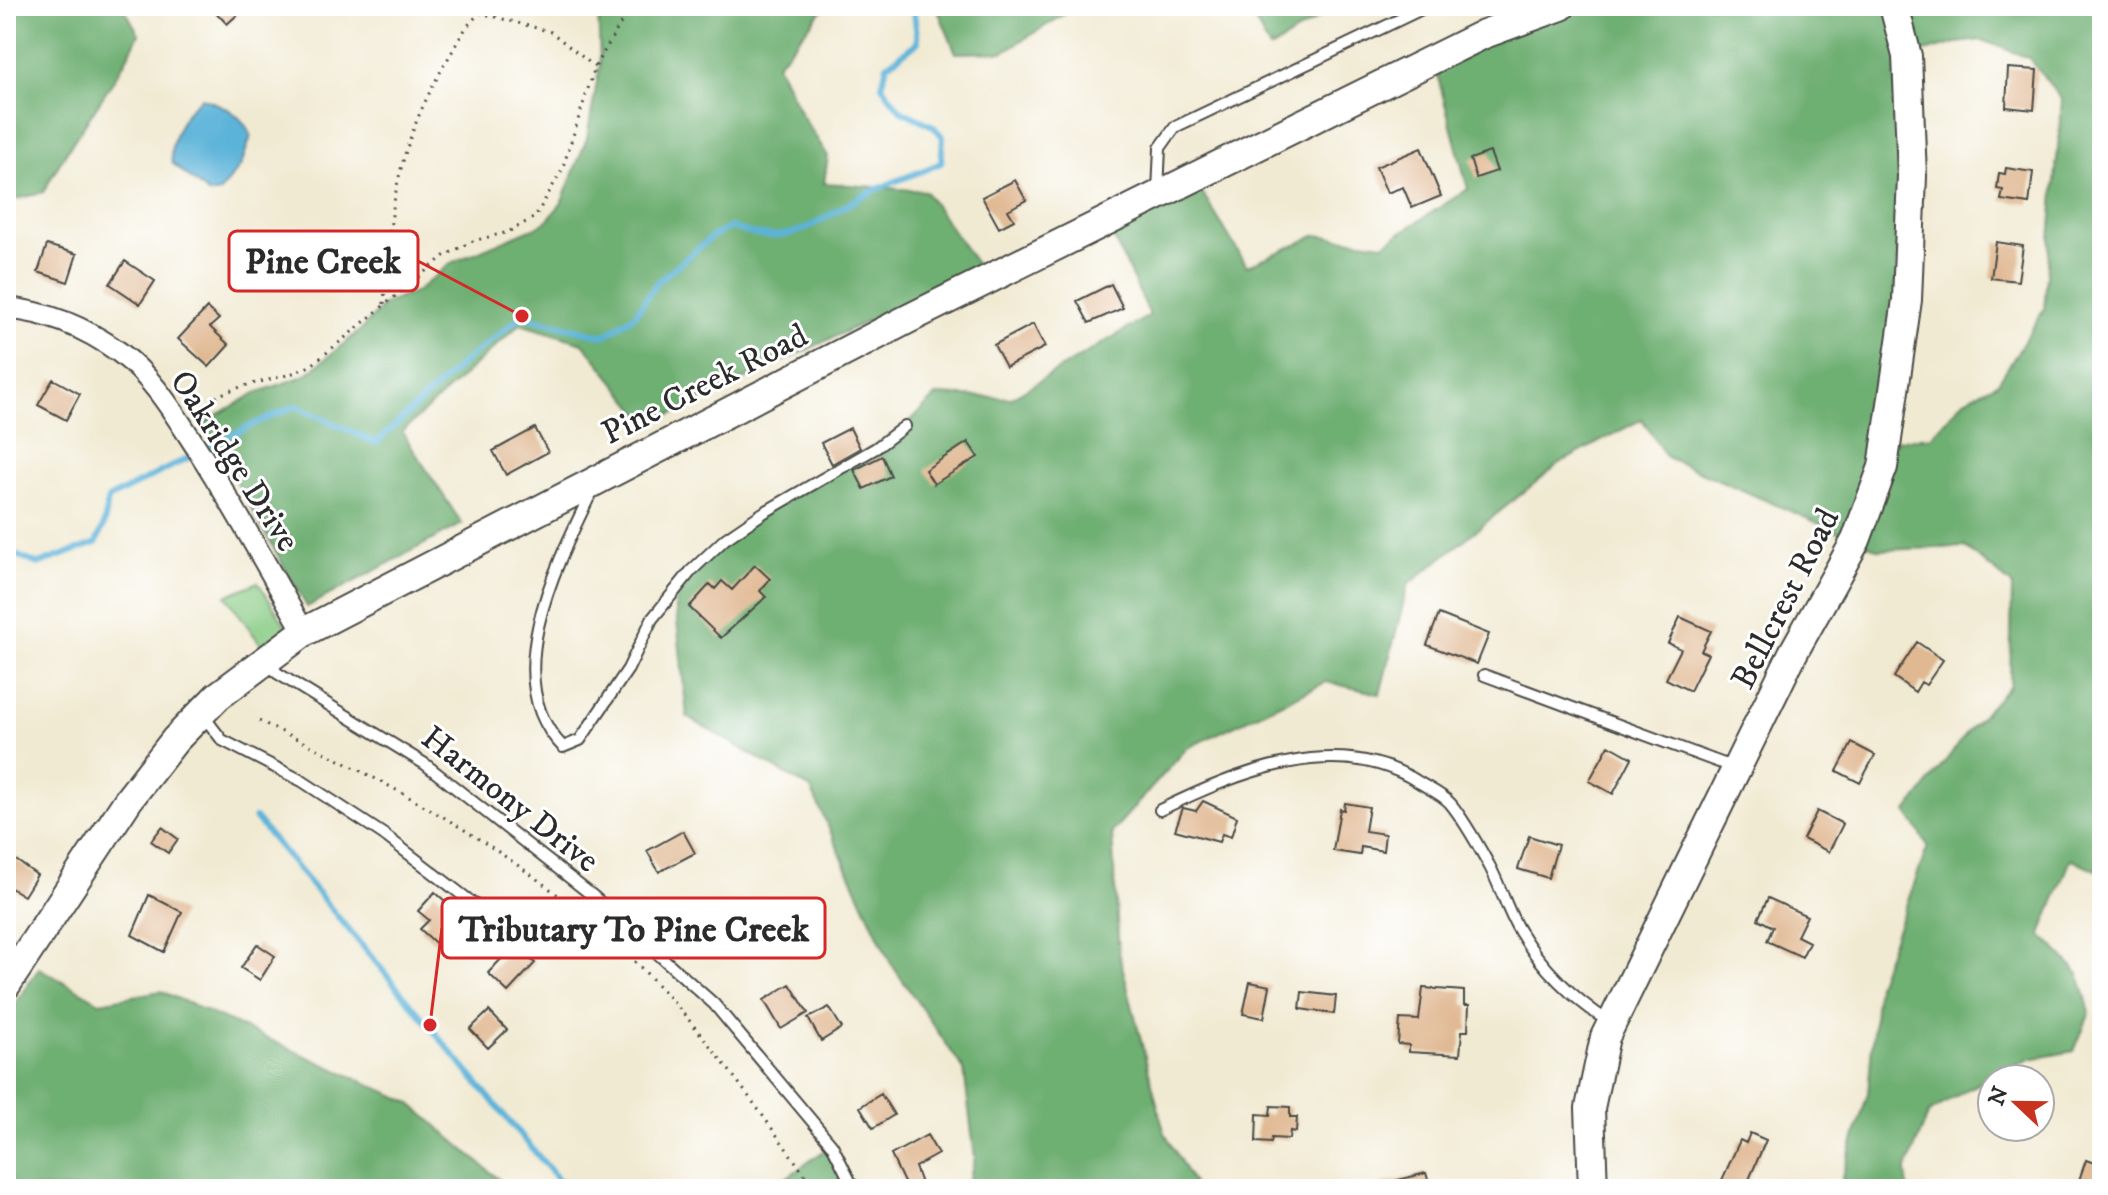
<svg xmlns="http://www.w3.org/2000/svg" width="2108" height="1195" viewBox="0 0 2108 1195" font-family="'IM FELL DW Pica',serif">
<rect width="100%" height="100%" fill="#fff"/>
<filter id="ink" filterUnits="userSpaceOnUse"><feTurbulence type="fractalNoise" baseFrequency=".0125" numOctaves="2"/><feDisplacementMap in="SourceGraphic" scale="16" xChannelSelector="R" yChannelSelector="G"/><feConvolveMatrix kernelMatrix="1 2 1 2 8 2 1 2 1" color-interpolation-filters="sRGB"/></filter>
<filter id="wash" filterUnits="userSpaceOnUse"><feTurbulence type="fractalNoise" baseFrequency=".006" numOctaves="4" result="noise"/><feDisplacementMap in="SourceGraphic" scale="32" xChannelSelector="R" yChannelSelector="G"/><feGaussianBlur stdDeviation="1.8" result="paint"/><feColorMatrix in="noise" values="0 0 0 0 0 0 0 0 0 0 0 0 0 0 0 0 0 1.4 0 .05"/><feComposite in="paint" operator="in"/></filter>
<g filter="url(#wash)">
<rect width="100%" height="100%" fill="#f1ead3"/>
<path fill="#88cb84" stroke="#5a7b58" stroke-width="2" d="M258,582L287,628L262,646L226,596Z"/>
<path fill="#6eaf72" stroke="#4c6d4e" stroke-width="2" fill-rule="evenodd" d="M6,6H123L139,34C113,91 71,136 44,192L6,202Z
M598,6H826L777,64L801,114L828,156L824,183L925,191L979,268L649,425L583,343L520,324L402,432L462,524L307,607L203,423L256,393L304,376L362,329L384,304L416,292L451,263L545,223L561,204L587,138L600,65Z
M936,6H1078L1003,52L956,53Z
M1247,6H1337L1270,49Z
M1561,6H2102V868L2101,872L2071,859L2041,934L2079,974L2090,1012L2074,1051L2030,1059L1968,1089L1929,1113L1906,1170L1908,1189H1844L1842,1177L1868,1093L1877,984L1928,846L1907,812L1969,730L2010,685L2012,585L1965,547L1880,550L1666,457L1642,419L1560,463L1408,585L1380,694L1326,682L1187,748L1112,832L1119,954L1164,1131L1196,1189H967L975,1158L964,1070L890,962L811,789L687,717L674,591L725,539L905,426L937,395L1011,398L1150,315L1111,233L1200,189L1247,266L1317,235L1383,244L1468,189L1433,59ZM1982,40L2029,58L2062,100L2044,309L1998,383L1964,400L1931,437L1889,441L1907,57L1956,43Z
M39,968L100,1002L161,991L409,1102L510,1189H6V1018Z
M832,1145L854,1189H771Z"/>
<path fill="#5cb3d9" stroke="#446f82" stroke-width="2" d="M201,98C223,105 242,113 251,136L241,165L220,192L209,194L172,163C168,141 184,111 201,98Z"/>
<g fill="none" stroke-linecap="round" stroke-linejoin="round">
<path stroke="#5cb3d9" stroke-width="6" d="M6,551L38,564L96,543L104,525L108,499L256,423L296,406L376,443L466,360L522,316L604,336L634,316L657,282L713,236L731,227C794,252 814,220 867,194C891,182 916,174 941,163L943,137L933,126L900,110L882,86L887,65L918,42L913,6
M255,818L566,1189"/>
</g>
<g id="blocks">
<path fill="#e0b892" d="M210,6H247L227,24Z
M2008,68L2037,70L2034,110L2006,107Z
M1421,148L1441,196L1412,208L1403,187L1387,193L1376,167Z
M1490,152L1497,171L1476,178L1470,159Z
M2006,168L2033,172L2029,204L2001,200L2003,190L1997,189L1999,173L2005,174Z
M1015,180L1026,200L1008,210L1014,220L999,228L982,197Z
M1996,242L2023,246L2018,281L1991,278Z
M47,245L77,254L68,282L38,272Z
M125,261L155,281L140,304L110,284Z
M1111,284L1123,308L1089,323L1077,301Z
M207,308L219,319L210,327L229,345L209,367L178,339Z
M1033,324L1045,347L1006,367L994,345Z
M53,379L80,394L66,420L38,405Z
M535,428L548,452L506,475L493,451Z
M850,428L860,448L832,464L821,443Z
M968,442L978,457L934,484L925,470Z
M882,456L891,476L864,489L854,470Z
M755,565L770,579L760,591L766,597L721,638L689,607L710,584L715,589L722,581L732,590Z
M1439,614L1489,634L1477,664L1427,645Z
M1680,617L1711,631L1701,651L1708,654L1690,691L1666,679L1681,649L1668,643Z
M1917,642L1943,660L1926,685L1921,682L1915,692L1894,677Z
M1852,743L1875,755L1860,783L1837,771Z
M1609,745L1632,758L1613,794L1589,781Z
M1203,801L1237,817L1231,837L1222,834L1219,842L1175,830L1183,808L1196,811Z
M1345,803L1369,807L1365,831L1385,834L1383,851L1361,847L1360,855L1333,851L1340,809L1344,810Z
M1817,811L1843,824L1829,852L1803,839Z
M162,827L178,839L168,853L151,841Z
M683,831L695,853L659,872L647,851Z
M1529,836L1558,845L1548,878L1518,869Z
M13,858L37,875L24,896L6,885V870Z
M435,892L466,920L441,948L420,929L429,920L418,911Z
M149,895L182,912L164,952L132,935Z
M1768,898L1807,916L1797,936L1809,942L1802,957L1767,941L1773,927L1758,919Z
M507,939L515,946L521,941L533,952L528,957L535,963L508,992L488,973L503,957L496,951Z
M257,944L275,956L260,980L241,968Z
M1250,982L1270,986L1264,1018L1243,1014Z
M790,984L808,1013L781,1029L764,1000Z
M1423,988L1464,991V1005H1469L1468,1031H1462L1460,1055L1409,1052V1045L1398,1044L1400,1019L1419,1020Z
M1302,992L1336,996L1334,1014L1300,1009Z
M829,1007L842,1028L821,1041L808,1018Z
M489,1011L507,1030L488,1048L470,1029Z
M881,1094L894,1115L873,1128L860,1107Z
M1271,1106L1290,1107V1117H1297L1296,1132L1290,1131L1289,1139L1272,1138L1271,1143L1256,1142L1257,1114L1270,1115Z
M1750,1133L1766,1140L1745,1189H1718L1740,1140L1746,1143Z
M927,1135L938,1154L915,1167L923,1189H907L891,1155Z
M2086,1160L2102,1166V1189H2076Z
M1426,1173L1431,1189H1383L1382,1184Z"/>
</g>
</g>
<g filter="url(#ink)">
<use href="#blocks" fill-opacity="0" stroke="#494844" stroke-width="2"/>
<g fill="none" stroke-linecap="round" stroke-linejoin="round">
<defs>
<path id="lane" d="M1158,191L1160,148L1175,127L1428,6
M592,491C558,561 496,680 563,747L580,740L628,669L652,619L691,571L725,539L763,513L876,448L905,426
M268,659L277,673L425,764L593,896L714,1004L832,1145L854,1189
M1484,675L1732,767
M202,714L222,740L302,781L383,834L483,911
M1160,810C1238,772 1339,730 1420,783C1430,789 1443,795 1450,803C1465,821 1478,845 1489,865C1501,887 1507,911 1520,932C1542,968 1574,999 1609,1022"/>
<path id="street" d="M6,308C47,312 86,328 119,352C152,376 174,413 196,447C235,507 269,570 304,632"/>
<path id="secondary" d="M6,985L129,799L175,740L218,696L304,632L906,320L1484,34L1561,6
M1593,1189L1590,1108L1605,1037L1793,653L1856,540L1883,467L1907,300L1912,176L1907,56L1894,6"/>
</defs>
<use href="#lane" stroke="#494844" stroke-width="14"/>
<use href="#street" stroke="#494844" stroke-width="24"/>
<use href="#secondary" stroke="#494844" stroke-width="32"/>
<path stroke="#494844" stroke-width="3" stroke-dasharray="2 6" stroke-linecap="butt" d="M384,304C390,205 397,144 449,57C458,42 466,23 481,13L551,32L595,67
M196,411C207,404 217,395 229,391C258,380 287,379 313,364L444,256L473,241L508,232L535,217L562,170L595,67L631,6
M259,721C394,784 521,853 630,957C701,1025 758,1109 815,1189"/>
<use href="#lane" stroke="#fff" stroke-width="10"/>
<use href="#street" stroke="#fff" stroke-width="20"/>
<use href="#secondary" stroke="#fff" stroke-width="28"/>
</g>
</g>
<g text-anchor="middle" stroke-width="6" stroke-linejoin="round" paint-order="stroke">
<g font-size="34" fill="#2b2b2b" stroke="#fff">
<text transform="translate(704 383) rotate(-27)" y="12">Pine Creek Road</text>
<text transform="translate(236 460) rotate(57)" y="12">Oakridge Drive</text>
<text transform="translate(1784 598) rotate(-63)" y="12">Bellcrest Road</text>
<text transform="translate(511 798) rotate(38)" y="12">Harmony Drive</text>
</g>
</g>
<path fill="none" stroke="#d62828" stroke-width="3" d="M522 316L418 261M430 1025L442 928"/>
<g fill="#d62828" stroke="#fff" stroke-width="3">
<circle cx="522" cy="316" r="8"/>
<circle cx="430" cy="1025" r="8"/>
</g>
<g fill="#fff" stroke="#d62828" stroke-width="3">
<rect x="229" y="231" width="189" height="60" rx="8"/>
<rect x="442" y="898" width="383" height="60" rx="8"/>
</g>
<g font-size="36" text-anchor="middle" font-weight="bold" fill="#2b2b2b">
<text x="323" y="273">Pine Creek</text>
<text x="634" y="941">Tributary To Pine Creek</text>
</g>
<rect width="2108" height="1195" fill="none" stroke="#fff" stroke-width="32"/>
<g transform="translate(2016 1103) rotate(292)"><circle r="38" fill="#ffffff" stroke="#aaaaaa" stroke-width="2"/>
<path d="M0-6L14 30L0 20L-14 30Z" fill="#c8321e"/>
<text y="-12" font-size="22" font-weight="bold" text-anchor="middle" fill="#2b2b2b">N</text>
</g>
</svg>
